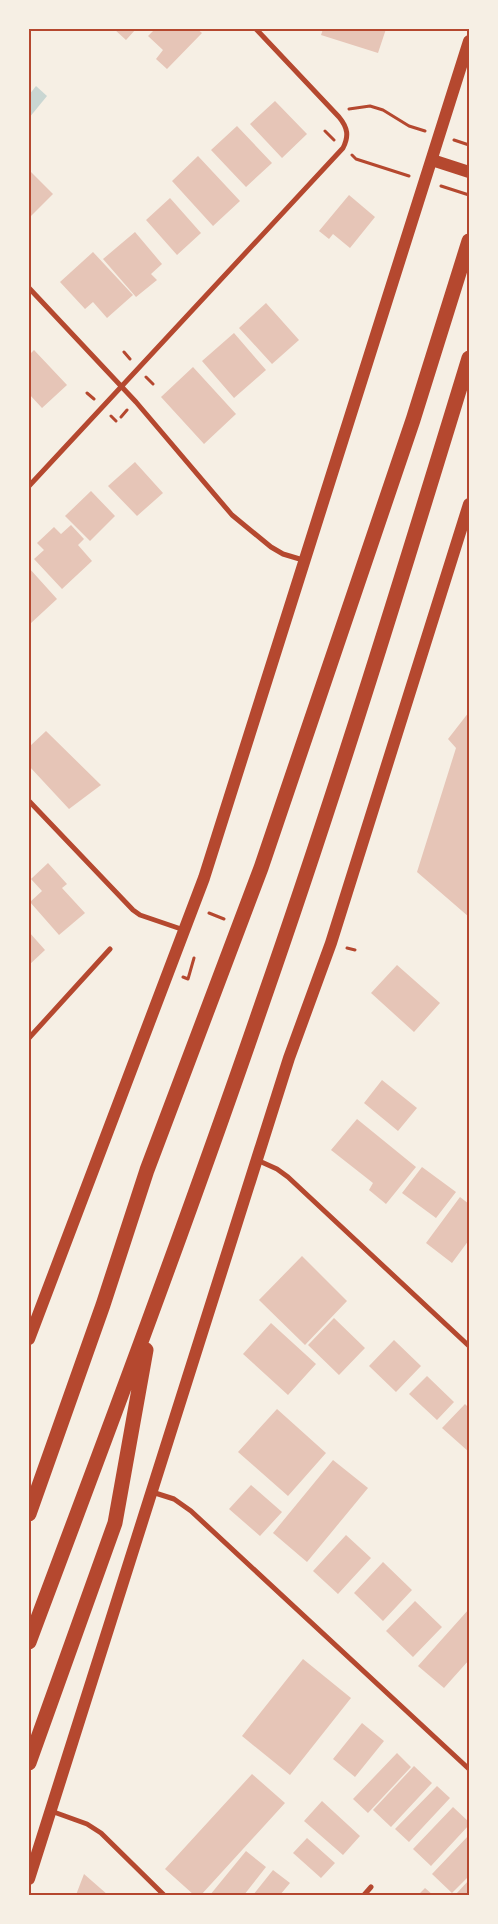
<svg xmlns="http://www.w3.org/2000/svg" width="498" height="1924" viewBox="0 0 498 1924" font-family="'Fira Sans Condensed',sans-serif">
<rect width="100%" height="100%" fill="#f6efe4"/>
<path fill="#c9d6d2" d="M36,86L47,96L29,118V95Z"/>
<path fill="#e6c5b7" d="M114,29H136L126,40Z
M155,29H197L202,33L167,69L156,59L163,50L148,36Z
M323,29H386L378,53L321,35Z
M275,101L307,134L282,158L250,124Z
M237,126L272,163L246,187L211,150Z
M198,156L240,201L213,226L172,181Z
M29,170L53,194L29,218Z
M349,195L375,217L350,248L333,234L329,239L319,231Z
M170,198L201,233L177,255L146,220Z
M135,232L162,264L151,274L157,280L136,297L103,259Z
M93,252L133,295L107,318L93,302L85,309L60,282Z
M266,303L299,340L272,364L239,328Z
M234,333L266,370L234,398L202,361Z
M34,350L67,385L42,408L29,394V355Z
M193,367L236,414L204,444L161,397Z
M135,462L163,493L137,516L108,486Z
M91,491L115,516L90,541L65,516Z
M71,525L84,539L78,545L92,561L62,589L34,559L44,550L37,543L54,527L61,534Z
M29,568L57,599L31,623L29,621Z
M469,712V917L417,872L456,748L448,739Z
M46,731L101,785L69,809L29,766V747Z
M48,863L67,884L62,888L85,913L59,935L30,902L42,891L31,879Z
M29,932L45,950L29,965Z
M397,965L440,1003L414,1032L371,993Z
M382,1080L417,1108L398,1131L364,1103Z
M357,1119L416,1167L386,1204L369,1190L373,1183L331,1150Z
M422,1167L456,1192L436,1218L402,1193Z
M460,1197L469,1204V1240L452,1263L426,1243Z
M302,1256L347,1301L305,1345L259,1300Z
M334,1318L365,1348L339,1375L308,1345Z
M271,1323L316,1364L288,1395L243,1354Z
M394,1340L421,1366L396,1392L369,1366Z
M427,1376L454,1402L437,1420L409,1394Z
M465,1404L469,1408V1452L442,1428Z
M277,1409L326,1453L288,1496L238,1452Z
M333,1460L368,1488L307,1562L273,1533Z
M251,1485L282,1512L260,1536L229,1509Z
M346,1535L371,1558L338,1594L313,1571Z
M383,1562L412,1590L383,1621L354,1593Z
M415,1601L442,1627L413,1657L386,1631Z
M469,1609V1660L444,1688L418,1666Z
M303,1659L351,1698L290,1775L242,1736Z
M362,1723L384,1741L355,1777L333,1759Z
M397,1753L411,1767L368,1813L353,1799Z
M414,1766L432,1783L391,1827L373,1810Z
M252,1774L285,1803L201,1895H194L165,1869Z
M437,1786L450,1798L409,1842L395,1829Z
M322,1801L360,1836L343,1855L304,1821Z
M453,1807L469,1822V1825L431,1866L413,1849Z
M469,1835V1876L452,1893L432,1874Z
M307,1838L335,1863L321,1878L293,1853Z
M246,1851L266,1867L244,1895H210Z
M273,1870L290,1883L280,1895H253Z
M84,1874L108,1895H76Z
M469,1880V1895H458L456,1894Z
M425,1888L433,1895H418Z"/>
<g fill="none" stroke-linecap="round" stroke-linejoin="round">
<path stroke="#b5482f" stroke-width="3" d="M349,109L370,106L383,110L409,126L425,131
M325,131L334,140
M454,140L469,145
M352,155L356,159L409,176
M441,186L469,195
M124,352L130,359
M146,377L153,384
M87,393L94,399
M111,416L116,421
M121,417L127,410
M209,913L224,919
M347,948L355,950
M183,977L188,979L194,958"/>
<path stroke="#b5482f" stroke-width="5" d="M29,288L136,402L232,515L271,547L283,554L303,560
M29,486L343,148C349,136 348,128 339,117L256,29
M29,801L133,910L140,915L184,930
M29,1038L110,949
M257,1160L277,1169L288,1177L469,1346
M152,1492L174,1499L191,1511L469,1769
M51,1811L87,1824L101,1833L164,1895
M364,1895L371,1887"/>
<path stroke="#b5482f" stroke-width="12" d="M432,160L469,172
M29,1339L204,878L469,41
M29,1879L289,1058L331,943L469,504"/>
<path stroke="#b5482f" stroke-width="15" d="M29,1514L103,1305L147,1170L261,868L413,420L469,241
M29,1642C109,1429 189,1216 263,1001C337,789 403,574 469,358
M29,1763L115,1523L146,1350"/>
</g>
<rect width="498" height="1924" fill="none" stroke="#f6efe4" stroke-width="60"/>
<rect x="30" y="30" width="438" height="1864" fill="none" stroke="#b5482f" stroke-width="2"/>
</svg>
